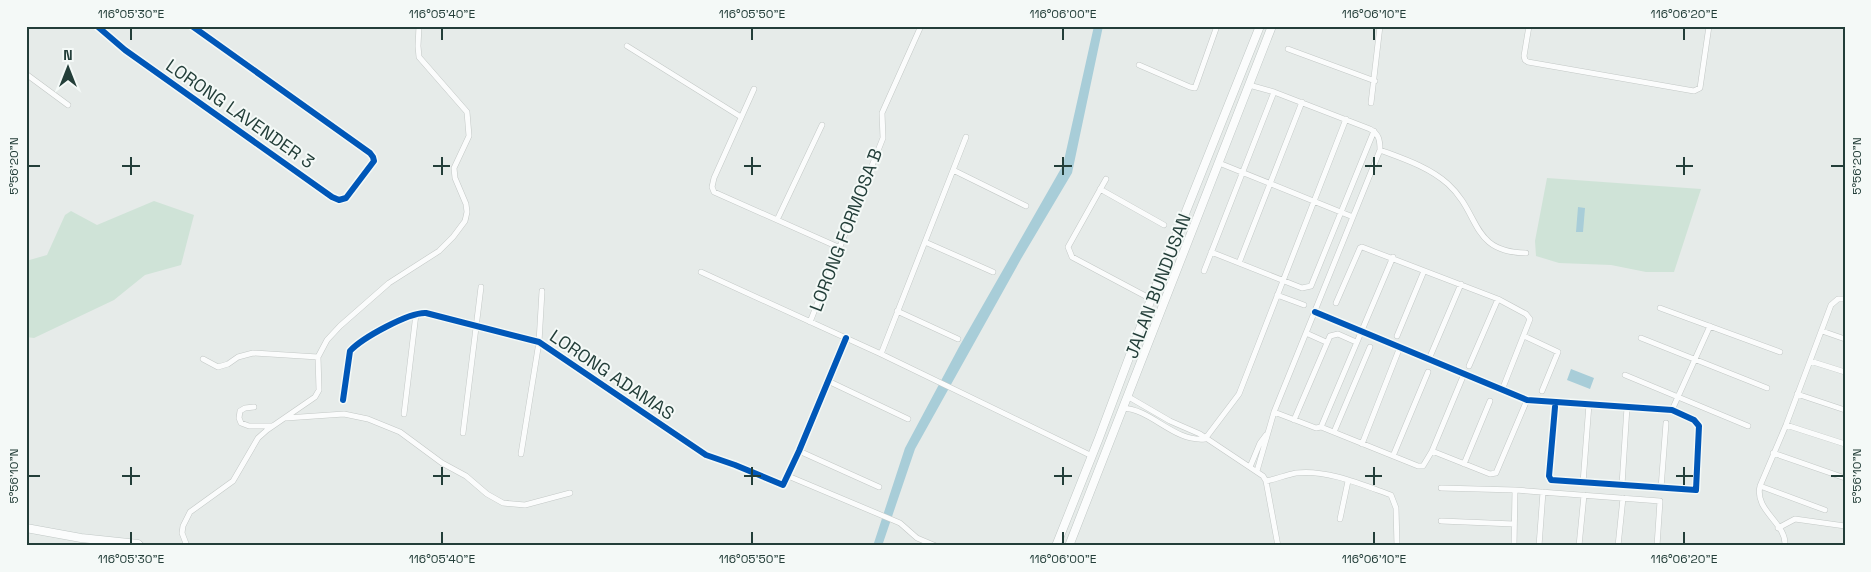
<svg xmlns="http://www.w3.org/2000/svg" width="1871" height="572" viewBox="0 0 1871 572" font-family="'Space Grotesk',sans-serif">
<rect width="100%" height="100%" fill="#e6ebe9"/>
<path fill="#cfe3d7" d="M1547,178L1701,189L1674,272H1646L1611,265L1559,263L1536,256L1535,241Z
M154,201L194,215L181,265L145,275L114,300L34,338L26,337V261L47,255L65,215L71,211L97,225Z"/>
<path fill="#a8cdd8" d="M1094,26H1103L1072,173L1021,259L915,449L882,546H873L905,448L959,347L1063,165Z
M1578,207L1585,208L1583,232H1576Z
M1571,369L1594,378L1590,389L1567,380Z"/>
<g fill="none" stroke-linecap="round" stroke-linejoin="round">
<defs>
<path id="minor" d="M97,26L125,50L332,197L339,200L346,198L374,161L373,157L370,153L192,26
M1529,26L1524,56L1525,60L1528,62L1694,91L1700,88L1709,26
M627,46L741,117
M1288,49L1375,81
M1139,65L1190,87L1195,88L1217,26
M26,74L68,105
M1249,85L1274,92L1370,129C1379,134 1380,140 1380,150L1274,412L1257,471
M754,89L714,178L712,187L714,192L838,247
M1371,103L1380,26
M1380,150C1404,159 1429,167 1448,184C1481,214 1470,252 1526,253
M1219,163L1353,217
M953,170L1026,206
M1106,179L1068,247L1072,257L1151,299
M1100,189L1164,225
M777,220L822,125
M925,242L993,272
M1211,252L1302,288L1311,286L1374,131
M1239,263L1302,102
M1204,271L1274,92
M701,272L881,354L1092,456
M1277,295L1304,305
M1336,303L1360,248L1362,247L1498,299L1526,314L1530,319L1502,390
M1660,308L1780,352
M897,311L958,339
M1315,312L1527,400L1672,410L1694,420L1699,426L1696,490L1551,480L1549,476L1555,407
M810,322L883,138L882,113L921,26
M1822,331L1845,339
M1306,333L1326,342
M1397,336L1424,271
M1524,336L1558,352L1542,391
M1641,338L1767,388
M881,354L966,137
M203,359L218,367L228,364L238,357L253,353L318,357
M1429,359L1461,284
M1810,361L1845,372
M1469,366L1498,299
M1625,375L1748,426
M828,381L908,419
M1797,394L1845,410
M1127,396L1170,421L1200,434L1263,476L1266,481L1278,546
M343,400L350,351C362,338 409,312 426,313L539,342L706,455L735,465L783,485L799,451L846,338
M254,407L245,408L240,411L239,418L241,423L249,426H272
M1122,408C1152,409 1173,442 1205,439L1239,394L1346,119
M1672,410L1710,326
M1274,412L1316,428L1321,427L1393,257
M404,414L416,314
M286,418L344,414L368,419L400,432L442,463L466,476L487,494L503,503L525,505L570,493
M1294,420L1330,336L1338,334L1356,342
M1786,425L1845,444
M1321,427L1418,466H1423L1432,451L1464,374
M1334,432L1370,347
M463,433L481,287
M1362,444L1400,347
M799,451L879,487
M1432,451L1490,474L1496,473L1527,400
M1773,453L1845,478
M521,454L539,342L542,291
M1393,456L1428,372
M1464,464L1490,401
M1250,467L1260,443L1266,435
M788,476L900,523L917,538L936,546
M1266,481C1276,479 1286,475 1296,473C1326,469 1363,485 1391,495L1396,508L1397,546
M1583,483L1589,404
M1622,485L1627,407
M1760,486L1825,510
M1441,488L1515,490L1660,501L1657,546
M1661,488L1666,423
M1340,519L1348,481
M1441,521L1514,524
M1778,528L1795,519L1845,526
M187,546L182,533L183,526L190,512L233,481L258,438L267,430L315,397L319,390L318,357L327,340L340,326L389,283L439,251L453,237L465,221L467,212L466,204L455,178L454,168L469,136L467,112L419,57L418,46L419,26
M1514,546L1515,490
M1539,546L1543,492
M1579,546L1584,495
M1618,546L1623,498
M1707,546H1711
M1785,546C1787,523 1754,511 1760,486L1786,425L1831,305L1838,299H1845"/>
<path id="secondary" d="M26,528L81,538L138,544L140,546
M1056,546L1099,438L1151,299L1260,26
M1069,546L1272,26"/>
</defs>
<use href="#minor" stroke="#c3c8c6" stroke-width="6"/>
<use href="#secondary" stroke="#c1c8c6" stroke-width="9"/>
<use href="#minor" stroke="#fbfcfc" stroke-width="5"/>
<use href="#secondary" stroke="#fbfcfc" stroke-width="8"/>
<defs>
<path id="cycleway" d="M97,26L125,50L332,197L339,200L346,198L374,161L373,157L370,153L192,26
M1315,312L1527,400L1672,410L1694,420L1699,426L1696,490L1551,480L1549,476L1555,407
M343,400L350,351C362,338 409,312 426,313L539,342L706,455L735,465L783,485L799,451L846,338"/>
</defs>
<use href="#cycleway" stroke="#f4f9f7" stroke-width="9"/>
<use href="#cycleway" stroke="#0057b8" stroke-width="6"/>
</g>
<path fill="none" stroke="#233e39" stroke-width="2" d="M131,28V40M442,28V40M752,28V40M1063,28V40M1374,28V40M1684,28V40M131,157V175M442,157V175M752,157V175M1063,157V175M1374,157V175M1684,157V175M28,166H40M122,166H140M433,166H450M744,166H761M1054,166H1072M1365,166H1382M1676,166H1693M1831,166H1844M131,467V485M442,467V485M752,467V485M1063,467V485M1374,467V485M1684,467V485M28,476H40M122,476H140M433,476H450M744,476H761M1054,476H1072M1365,476H1382M1676,476H1693M1831,476H1844M131,532V544M442,532V544M752,532V544M1063,532V544M1374,532V544M1684,532V544"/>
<g text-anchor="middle" stroke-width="4" stroke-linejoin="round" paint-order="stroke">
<g font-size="18" fill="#233e39" stroke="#f4f9f7">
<text transform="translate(240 114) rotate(35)" y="6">LORONG LAVENDER 3</text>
<text transform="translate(846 230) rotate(-69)" y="6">LORONG FORMOSA B</text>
<text transform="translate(1158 286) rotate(-69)" y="6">JALAN BUNDUSAN</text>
<text transform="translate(612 375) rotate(34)" y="6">LORONG ADAMAS</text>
</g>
</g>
<rect width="1871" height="572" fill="none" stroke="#f4f9f7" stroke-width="55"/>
<g transform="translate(68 68)" stroke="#f4f9f7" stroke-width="4" paint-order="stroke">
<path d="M0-4L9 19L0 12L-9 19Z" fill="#233e39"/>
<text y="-8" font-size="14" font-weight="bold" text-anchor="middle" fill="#233e39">N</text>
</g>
<rect x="28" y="28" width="1816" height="516" fill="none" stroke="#233e39" stroke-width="2"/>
<g font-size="12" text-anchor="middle" fill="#233e39">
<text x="131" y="18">116°05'30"E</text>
<text x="442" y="18">116°05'40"E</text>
<text x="752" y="18">116°05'50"E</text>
<text x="1063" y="18">116°06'00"E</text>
<text x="1374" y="18">116°06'10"E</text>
<text x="1684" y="18">116°06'20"E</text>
<text transform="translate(14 166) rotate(-90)" y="4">5°56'20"N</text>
<text transform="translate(1857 166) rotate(-90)" y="4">5°56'20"N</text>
<text transform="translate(14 476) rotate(-90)" y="4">5°56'10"N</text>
<text transform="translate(1857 476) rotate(-90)" y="4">5°56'10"N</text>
<text x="131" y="563">116°05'30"E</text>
<text x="442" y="563">116°05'40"E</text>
<text x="752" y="563">116°05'50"E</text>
<text x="1063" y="563">116°06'00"E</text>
<text x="1374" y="563">116°06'10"E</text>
<text x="1684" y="563">116°06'20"E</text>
</g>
</svg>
